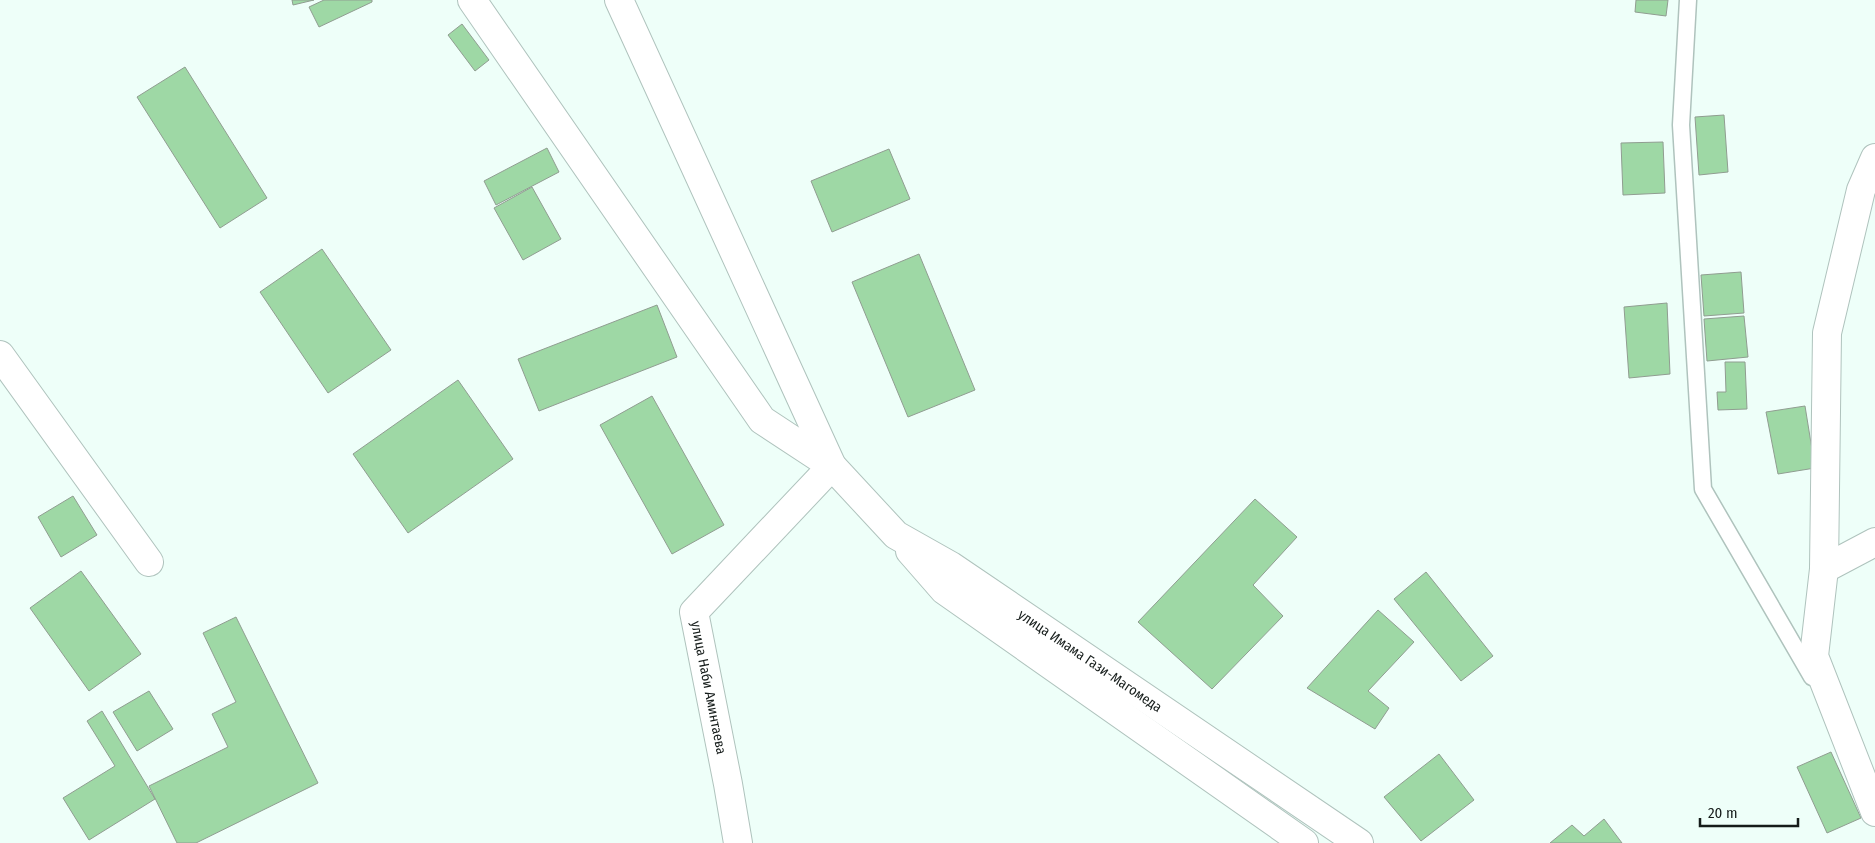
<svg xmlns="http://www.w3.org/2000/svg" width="1875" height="843" viewBox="0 0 1875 843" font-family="'Fira Sans Condensed',sans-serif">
<rect width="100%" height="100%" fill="#eefff9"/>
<path fill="#9ed8a5" stroke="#909d91" d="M292,0H314L293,5Z
M324,0H372V2L319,27L309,7Z
M1636,0H1668L1666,16L1635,12Z
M462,24L489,60L475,71L448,35Z
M185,67L267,198L220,228L137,97Z
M1724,115L1728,172L1699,175L1695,117Z
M1663,142L1665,193L1623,195L1621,143Z
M547,148L559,172L496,205L484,181Z
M889,149L910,199L832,232L811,181Z
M532,187L561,239L523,260L494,208Z
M322,249L391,350L328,393L260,292Z
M919,254L975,390L908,417L852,282Z
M1741,272L1744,313L1704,316L1701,275Z
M1667,303L1670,374L1629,378L1624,307Z
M657,305L677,357L539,411L518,359Z
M1744,316L1748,357L1707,361L1704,319Z
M1725,362H1745L1747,409L1718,410L1717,392H1726Z
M458,380L513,459L408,533L353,454Z
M652,396L724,525L672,554L600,425Z
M1805,406L1815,468L1778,474L1766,412Z
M73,496L97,535L61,557L38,517Z
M1255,499L1297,537L1253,585L1283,616L1212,689L1138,622Z
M81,571L141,654L89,691L30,608Z
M1426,572L1493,656L1461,681L1394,599Z
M1378,610L1414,642L1368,691L1389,708L1375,729L1307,688Z
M236,617L318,783L196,843H177L149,786L228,747L212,714L236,702L203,633Z
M149,691L173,729L137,751L113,712Z
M102,711L155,799L89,840L63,798L115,766L87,721Z
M1831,752L1861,818L1827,833L1797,767Z
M1439,754L1474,800L1421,841L1384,797Z
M1604,819L1622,843H1550L1572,825L1584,836Z"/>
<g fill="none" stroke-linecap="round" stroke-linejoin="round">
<defs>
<path id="lane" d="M1688,0L1681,125L1703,489L1812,677"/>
<g id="street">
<path id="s1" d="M472,0L762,420L832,466L694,612L728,784L738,843"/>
<path d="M1875,158L1861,190L1827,333L1824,569L1814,656L1875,812"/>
<path d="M0,355L149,562"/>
<path d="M1824,569L1875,542"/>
</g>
<g id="secondary">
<path id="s2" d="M619,0L832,466L896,535L951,566L1359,843"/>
<path d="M910,551L944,590L1304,843"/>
</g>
</defs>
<use href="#lane" stroke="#afc3bd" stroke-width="19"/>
<use href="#street" stroke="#afc3bd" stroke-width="30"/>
<use href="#secondary" stroke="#afc3bd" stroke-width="30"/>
<use href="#lane" stroke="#fff" stroke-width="16"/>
<use href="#street" stroke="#fff" stroke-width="28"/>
<use href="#secondary" stroke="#fff" stroke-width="28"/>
</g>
<g text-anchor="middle" stroke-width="4.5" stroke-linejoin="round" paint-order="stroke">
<g font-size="14" fill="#151c1a" stroke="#eefff9">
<text dy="5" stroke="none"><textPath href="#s2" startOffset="838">улица Имама Гази-Магомеда</textPath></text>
<text dy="5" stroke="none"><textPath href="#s1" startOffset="872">улица Наби Аминтаева</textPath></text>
</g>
</g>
<path d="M1700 818v8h98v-8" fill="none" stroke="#151c1a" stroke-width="2.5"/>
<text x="1708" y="818" font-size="15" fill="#151c1a" stroke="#eefff9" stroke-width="4" paint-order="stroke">20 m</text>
</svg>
